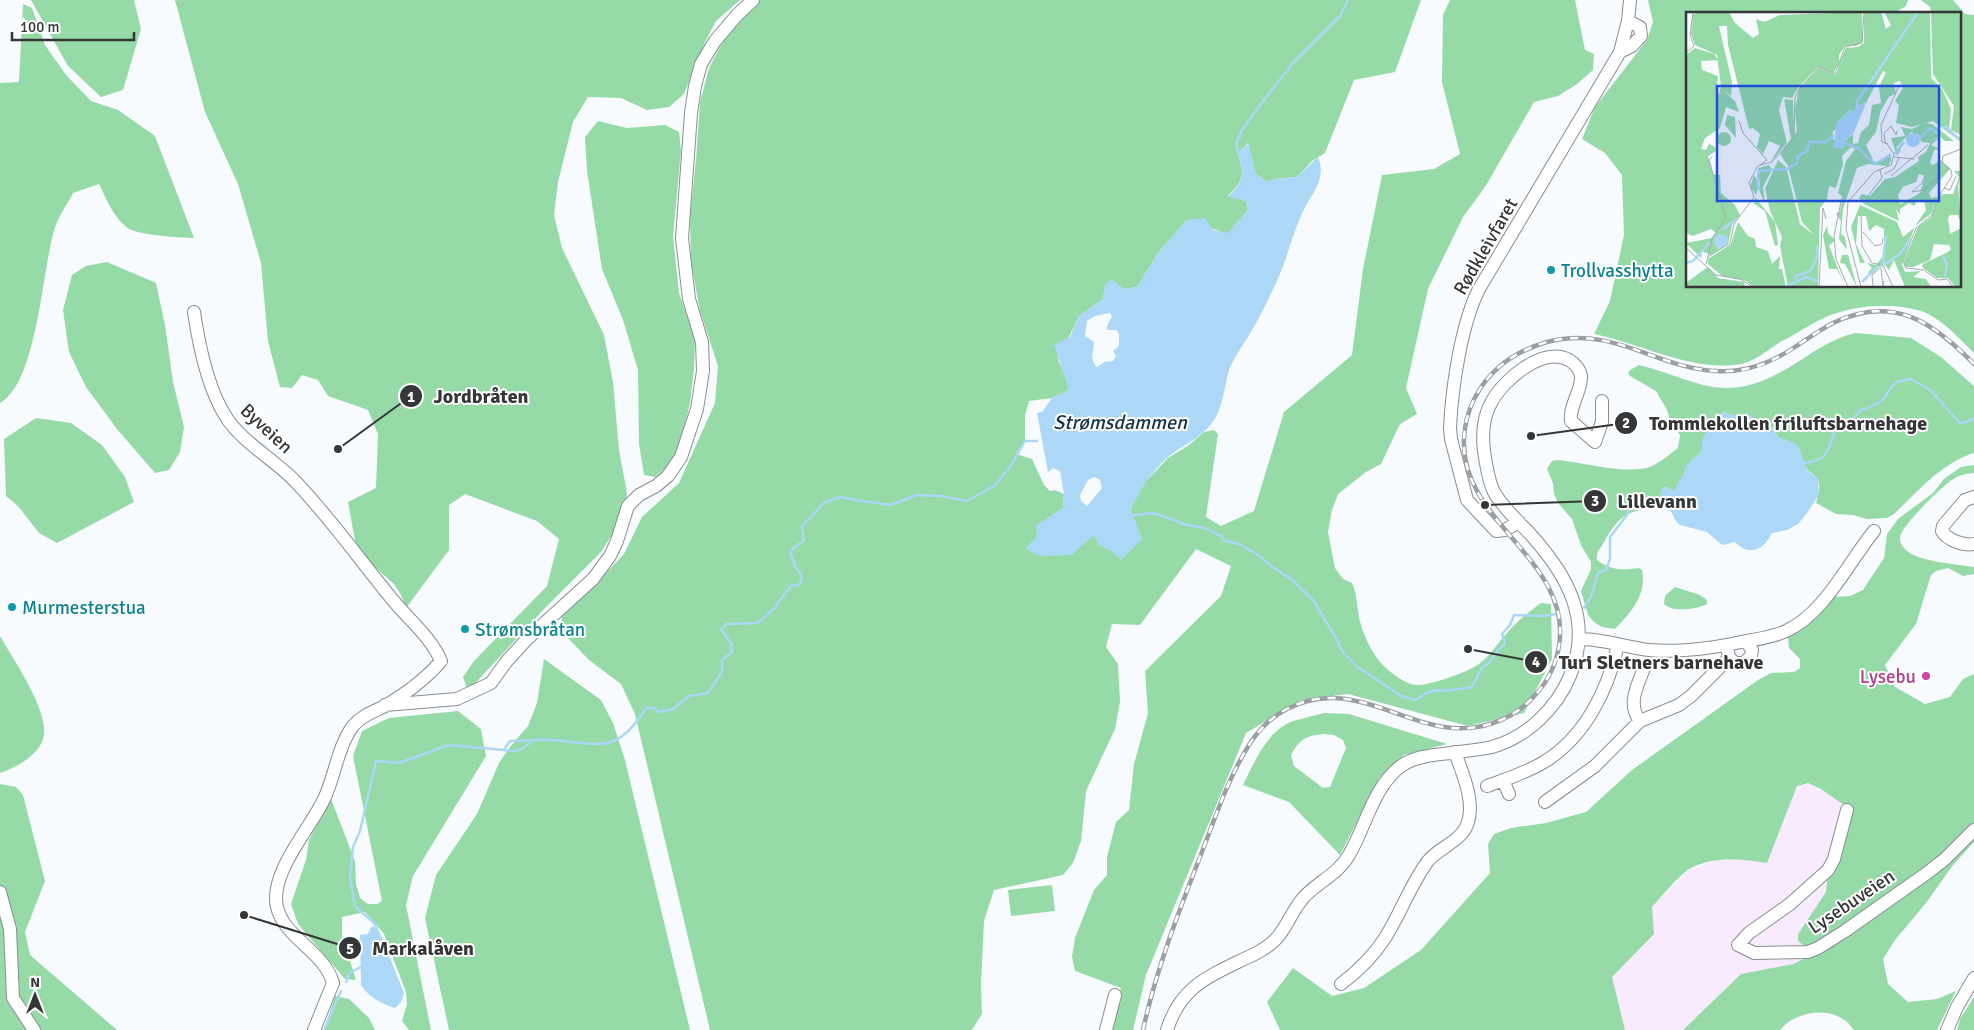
<svg xmlns="http://www.w3.org/2000/svg" width="1974" height="1030" viewBox="0 0 1974 1030" font-family="Signika,sans-serif">
<rect width="100%" height="100%" fill="#f7fbfe"/>
<path fill="#f8ebff" d="M1808,782L1821,789L1851,810L1838,860L1827,881L1826,892L1798,934L1814,954L1793,964L1741,974L1683,1030H1625L1612,977L1654,934L1651,907L1690,869L1715,861L1741,859L1767,863L1797,786Z"/>
<path fill="#95daa7" fill-rule="evenodd" d="M31,0H134L141,29L123,90L101,97L68,66Z
M175,0H740L716,21L705,42L684,94L669,107L647,110L621,98L588,97L573,122L558,182L554,215L562,248L604,335L613,382L619,450L627,493L624,516L601,552L543,610L468,691L463,677L474,661L547,586L559,539L537,521L465,494L449,505V550L406,608L401,595L394,584L368,561L356,546L348,502L376,488L378,434L368,410L328,396L318,380L302,375L292,388L280,387L268,341L261,263L238,184L205,112Z
M757,0H1421L1395,72L1354,80L1325,153L1312,161L1297,177L1275,179L1266,182L1255,172L1248,143L1238,153C1244,175 1245,179 1228,196L1246,201L1248,210L1228,234L1187,220L1159,252L1137,287L1124,289L1111,280L1105,285L1103,299L1079,316L1058,360L1066,378L1069,390L1052,398L1029,401L1025,416V441L1016,454L1032,459L1044,485L1050,491L1055,490L1064,494L1063,508L1037,526L1094,534L1099,545L1111,550L1142,539L1130,510L1144,483L1168,458L1189,445L1204,432L1214,430L1218,434L1206,517L1221,526L1254,511L1284,412L1352,355L1363,269L1382,175L1434,169L1460,154L1442,82L1443,15L1450,0H1575L1585,50L1594,54L1593,70L1577,84L1558,96L1534,102L1485,187L1463,217L1428,289L1406,388L1417,414L1400,424L1381,464L1366,472L1338,494L1332,510L1328,532L1335,568L1343,579L1352,583C1357,594 1357,605 1359,617C1361,628 1368,645 1375,655C1381,666 1405,686 1418,685C1431,685 1468,672 1479,664C1491,655 1497,644 1507,633C1517,621 1529,612 1541,603L1551,604L1552,659L1524,713L1468,726L1348,694L1301,700L1246,733L1146,975L1133,1030H1110L1121,988L1075,971L1072,957L1075,938L1094,890L1107,875V857L1116,822L1129,810L1134,764L1148,713L1145,671L1221,596L1231,566L1196,549L1140,625L1112,624L1106,647L1118,664L1120,702L1115,729L1086,791L1081,841L1073,863L1063,875L994,890L984,921L981,983L982,1014L972,1030H710L635,714L621,684L589,660L561,631L562,613L588,592L624,554L642,517L679,483L715,403L718,366L700,311L691,262L690,217L696,160L700,102L709,68L727,34Z
M1648,0H1908L1906,6L1896,12L1886,14H1688V286H1960V14H1932L1930,7L1921,0H1953L1965,14L1974,15V353C1960,339 1940,317 1921,311C1891,302 1856,305 1828,316C1814,322 1801,331 1788,338C1768,347 1758,363 1734,365C1689,370 1638,343 1594,334L1610,301L1624,235L1622,175L1605,153L1582,139L1595,107L1647,40L1653,22Z
M23,4L32,8L45,45L66,75L91,101L118,110L155,136L194,238C181,238 140,235 129,229C114,219 107,200 99,184L73,193C67,205 57,218 54,231C42,271 37,383 0,403V83L19,82Z
M598,121L627,128L665,125L679,132L681,151L673,236L679,293L695,339L694,369L690,403L681,442L670,465L655,477L644,475L639,444L638,370L623,320L602,269L587,171L585,137Z
M107,262L156,283L165,325L173,382L184,427L180,452L169,470L155,473L117,429L86,387L69,352L63,310L72,275L86,266Z
M1855,333L1911,338L1941,357L1974,386V453C1943,462 1917,492 1894,514L1887,518L1867,519L1853,515L1836,514L1816,503C1819,494 1822,483 1815,476C1812,473 1808,471 1806,468C1795,447 1806,447 1778,437L1774,429L1764,422L1747,415H1732L1723,412L1704,436L1702,440V451L1691,461L1685,470L1684,475C1679,480 1678,488 1673,491L1666,487L1663,488L1660,497L1661,503C1628,515 1623,509 1604,542C1600,549 1596,552 1597,560C1612,571 1622,570 1639,568L1642,570C1647,595 1631,612 1615,629L1602,627L1594,622L1588,615L1581,591L1591,569V562L1581,545L1572,519L1558,503L1554,494L1553,483L1547,469L1552,461L1557,460C1582,462 1630,476 1652,466C1661,462 1670,454 1678,448L1680,435L1671,423L1667,410L1656,391L1630,376L1628,373L1630,370L1639,365C1701,381 1723,406 1788,368C1810,355 1829,339 1855,333Z
M36,418L71,423L102,445L125,477L134,502L57,543L39,533L18,506L6,496L4,439Z
M1974,465V473C1966,474 1959,475 1952,480C1940,488 1907,521 1901,534C1899,538 1900,544 1904,548C1915,562 1956,564 1974,567V574L1963,576L1948,568L1936,571L1931,575L1916,624L1885,665L1895,687L1925,704L1950,697L1963,679L1974,674V842L1953,865L1926,903L1895,940L1883,959L1888,984L1908,1002L1937,999L1956,991L1937,1030H1854C1851,1027 1849,1023 1846,1021C1826,1006 1795,1012 1780,1030H1683L1741,974L1793,964L1814,954L1798,941V934L1826,892L1827,881L1838,860L1851,810L1821,789L1808,783L1797,786L1767,863C1743,859 1714,856 1691,868C1680,874 1661,897 1652,907L1654,934L1612,977L1625,1030H1280L1267,1002L1293,968L1332,996L1364,988L1421,950L1490,873L1488,844L1494,834L1511,828L1546,823L1586,812L1632,770L1758,680L1771,673L1794,672L1800,668V659L1789,648L1788,637L1833,597L1850,596L1863,590L1884,558L1887,534L1898,519L1933,493L1944,479L1961,467Z
M1675,587L1700,595L1707,600V604C1697,609 1673,613 1664,604L1665,596Z
M0,636C13,659 47,708 44,734C42,754 17,767 0,773Z
M544,659L601,700L613,723L625,760L690,1030H449L425,918L436,875L477,814L499,763L510,747L528,726L537,703Z
M458,711L481,729L486,756L413,876L406,905L431,1030H409L402,1021L407,1004L406,992L384,934L365,912L342,917V935L356,980L345,979L298,924L291,904L306,860L309,840L331,799L355,861L356,884L360,898L368,904H377L382,901L353,756L362,731L389,718Z
M1324,713L1349,714L1447,744L1404,755L1380,777L1340,855L1289,802L1243,785C1255,761 1267,731 1293,721C1303,718 1314,716 1324,713ZM1323,734L1334,735L1343,740L1346,748L1330,787L1323,788L1294,766L1291,755C1300,739 1305,736 1323,734Z
M0,784L16,787L23,795L45,881L25,932L30,955L117,1030H0Z
M1052,885L1055,911L1011,916L1008,890Z
M335,996L349,999L369,1018L375,1030H324Z
M1974,997V1030H1957L1960,1019Z"/>
<path fill="#add7f7" fill-rule="evenodd" d="M1249,143L1255,172L1266,182L1275,179L1297,177L1318,157C1328,180 1309,196 1301,216C1292,235 1288,256 1279,276C1271,294 1262,313 1252,330C1246,341 1238,351 1232,363C1224,379 1225,401 1216,417C1202,439 1185,443 1167,458C1150,473 1140,491 1130,510L1142,539L1121,560L1110,550L1099,545L1094,535L1072,555L1040,556L1025,548L1037,536L1036,526L1063,508L1064,494L1060,471L1053,468L1048,472L1037,413L1042,412L1052,398L1069,390L1054,345L1070,337L1079,316L1103,299L1105,285L1111,279L1124,289L1137,287L1159,252L1187,220L1205,218L1213,230L1228,233L1248,210L1246,201L1228,197C1245,180 1244,175 1238,153ZM1110,313L1112,316L1107,326V330H1117L1119,334V346L1113,351L1116,356L1113,361L1104,362L1099,366L1096,367L1092,358L1094,342L1085,336L1087,321L1095,316ZM1094,477L1100,480L1102,488L1087,506L1081,501L1080,495L1088,480Z
M1723,412L1732,415H1747L1770,424L1778,437L1795,443L1800,449L1807,470L1817,478L1818,481L1819,495L1807,513L1798,524L1787,530L1772,533C1767,543 1758,554 1745,549C1741,548 1738,544 1734,542L1724,545L1721,544L1707,532L1680,525L1675,520L1672,513L1661,503L1660,497L1662,488L1666,487L1673,491L1675,489L1680,479L1684,475L1686,466L1702,451V440L1704,436Z
M377,926L404,993L401,1002L395,1008C382,1004 368,997 361,985L360,935L368,934L371,927Z"/>
<g fill="none" stroke-linecap="round" stroke-linejoin="round">
<path stroke="#add7f7" stroke-width="2.5" d="M1238,153L1236,144L1242,130L1257,109L1292,64L1340,16L1348,0
M1804,463C1829,461 1828,450 1835,430H1844L1860,410L1866,409L1882,401L1892,386L1897,382L1911,379L1930,390L1960,423L1967,422L1974,418
M1132,515L1154,513L1187,525L1205,528L1221,536L1225,541L1239,544L1255,553L1277,570L1290,578L1313,600L1336,638L1342,651L1356,666L1401,696L1416,700L1425,694L1435,690L1446,691L1472,687L1482,667L1489,663L1499,649L1503,646L1505,643L1502,634L1510,625L1514,615L1543,616L1558,614
M1584,608L1591,597L1598,573L1606,570L1610,559V537L1627,515L1630,506L1637,501L1660,500
M504,750C520,753 520,749 533,741
M377,926L355,906L350,879L353,847L360,831L376,761L399,763L449,745L504,750L510,741C524,741 538,739 553,740C600,744 617,755 646,708H654L658,712L673,709L689,696L708,693L722,672V660L732,652L731,643L721,630L726,624L758,623L775,607L791,586L800,584L802,576L795,566L790,551L804,540L802,526L825,502L841,497L855,500L890,505L917,495L941,496L967,501L994,486L1010,467L1025,441H1037
M346,982L349,973L361,967
M324,1030L341,991"/>
<defs>
<path id="minor" d="M1620,52L1632,46L1641,36L1640,27L1628,21
M194,312C199,346 208,389 226,417C241,441 273,459 293,479C329,516 359,559 392,599C408,619 431,637 441,661C426,679 405,694 385,706C373,712 361,716 353,726C338,746 335,775 325,797C312,827 269,872 277,907C284,938 324,951 333,983L314,1030
M1974,497L1965,500L1943,526L1942,531C1947,540 1964,546 1974,544
M1519,522L1505,530L1496,531L1467,500L1451,439L1450,428C1452,387 1461,325 1479,289L1620,52L1628,21L1630,0
M1580,639C1603,639 1626,647 1649,650C1681,653 1714,648 1746,641L1752,650L1751,656L1744,663C1731,665 1728,657 1727,646
M1746,641C1759,639 1774,637 1786,631C1824,614 1848,563 1874,531
M385,705L457,699L491,683L506,662L527,639L593,579L610,556L617,541L628,506L639,495L656,486L668,476L681,457L697,409L703,371L702,342L689,299L682,238L691,113L695,86L701,64L715,41L737,15L753,0
M1640,721C1627,704 1637,687 1644,668
M1503,780L1509,794
M1487,786C1506,779 1526,773 1544,762C1585,737 1608,690 1618,645
M1545,802L1595,766L1640,721L1679,705L1691,696L1729,658
M1847,810L1834,859L1828,870L1790,904L1749,933L1738,945L1754,953L1808,952L1818,948L1845,931L1927,873L1945,859L1974,830
M0,892L10,929L13,998L34,1030
M1341,984C1357,972 1374,955 1385,938C1401,913 1410,885 1428,861C1439,847 1463,841 1468,822C1475,800 1462,773 1455,752
M1106,1030L1115,995
M1167,1030C1180,988 1207,977 1244,959C1255,954 1266,949 1275,940C1287,928 1292,910 1304,897C1318,882 1338,874 1349,855C1366,826 1373,787 1401,766C1415,756 1434,755 1451,753C1464,751 1478,750 1492,747C1527,737 1556,709 1570,676C1593,621 1568,576 1531,535C1519,522 1503,508 1494,492C1488,480 1486,464 1484,451C1482,434 1483,416 1492,401C1504,380 1542,346 1569,360C1574,363 1580,369 1581,376C1582,391 1569,405 1571,421L1595,442L1602,422V401
M1947,1030L1957,1007L1974,978"/>
</defs>
<use href="#minor" stroke="#898d91" stroke-width="14"/>
<use href="#minor" stroke="#fff" stroke-width="12"/>
<defs>
<path id="rail" d="M1143,1030C1156,970 1178,914 1200,857C1215,819 1227,780 1249,745C1258,731 1271,717 1287,709C1363,670 1418,749 1493,723C1509,718 1525,707 1536,694C1548,681 1556,664 1559,646C1573,560 1460,523 1464,439C1465,411 1478,385 1500,366C1513,355 1530,347 1547,342C1614,325 1655,368 1716,371C1746,373 1771,363 1795,347C1807,339 1820,330 1833,323C1893,294 1933,322 1974,364"/>
</defs>
<use href="#rail" stroke="#9c9fa1" stroke-width="4.5"/>
<use href="#rail" stroke="#fff" stroke-width="2.5" stroke-dasharray="8" stroke-linecap="butt"/>
</g>
<g fill="#0f9aa8" stroke="#fff" stroke-width="2">
<circle cx="1551" cy="270" r="5"/>
<circle cx="12" cy="607" r="5"/>
<circle cx="465" cy="629" r="5"/>
</g>
<circle fill="#d1479c" stroke="#fff" stroke-width="2" cx="1926" cy="676" r="5"/>
<g text-anchor="middle" stroke-width="4" stroke-linejoin="round" paint-order="stroke">
<g font-size="19" fill="#353638" stroke="#fff">
<text transform="translate(1485 246) rotate(-60)" y="7">Rødkleivfaret</text>
<text transform="translate(267 428) rotate(43)" y="7">Byveien</text>
<text transform="translate(1851 901) rotate(-34)" y="7">Lysebuveien</text>
</g>
<g font-size="19" fill="#0d838f" stroke="#fff" text-anchor="start">
<text x="1561" y="277">Trollvasshytta</text>
<text x="22" y="614">Murmesterstua</text>
<text x="475" y="636">Strømsbråtan</text>
</g>
<g font-size="19" fill="#b23c85" stroke="#fff" text-anchor="end">
<text x="1916" y="683">Lysebu</text>
</g>
<g font-size="20" font-style="italic" fill="#143349" stroke="#fff">
<text x="1120" y="429">Strømsdammen</text>
</g>
</g>
<g transform="translate(1686 12)">
<rect width="275" height="275" fill="#f7fbfe"/>
<path d="M16,0H43L49,11L67,26L73,22L70,7L78,10L94,3L176,0L177,29L170,34H159L153,43V51L160,36L172,35L178,31V0H195L200,17L205,13L198,0H244L245,66L256,77L265,97L263,118L275,126V130L247,109L226,115L210,111L213,93L209,89L217,76L214,69L208,71L210,81L203,85L195,98L190,120L180,133L188,150L197,148L204,141L205,148L202,154L182,152L171,156L157,197L155,222L159,225L161,238L153,227L155,209L150,202L154,199L157,185L152,181L160,149L169,137L165,135L156,144L157,152L150,176L143,174L141,187L134,196L132,275H102L94,234L96,225L84,199L79,177L92,148L100,155L114,212L128,223L116,210L102,154L94,142L111,119L109,98L113,77L133,56L149,63L152,58L153,51L147,62L132,55L112,76L106,86L97,85L93,98L101,131L84,151L94,134L83,129L77,142L71,135L74,122L67,116L63,117L42,33L41,14H33L46,70L45,84L36,77L49,89L53,100L40,95L34,116L19,126L15,137L20,138L23,132L28,134L30,139L22,144L27,162L34,163L35,181L49,193L54,203L46,213L42,232L25,243L16,239L15,246L0,231L26,226L30,221L25,217L7,224L0,221V43L9,36L28,42L32,48L15,49L16,58L32,64L30,83H33L35,74L31,43L9,33L5,22L7,2ZM197,59L200,60L193,75L195,91L186,93L183,113L175,120L172,131L167,132V122L160,128L157,136L147,135L151,131L146,125L147,119L151,117L150,112L164,98L169,100L171,90L173,94L180,91ZM35,222L42,227L33,237L28,230ZM245,0H275V123L265,118L268,94L247,62ZM98,87L107,88L108,123L105,127ZM41,103L49,105L50,126L39,113ZM238,111L246,112L268,129H259L253,124L244,131L251,126H253L245,133L254,137L248,138L244,151L247,153L255,148L264,157L243,181L245,186L251,185L246,201L229,214L240,198L238,188H232L228,194L223,191L214,197V203L210,197L213,209L178,192L173,186L176,182L184,184L199,167L209,165L233,149L232,145L240,140L244,131L235,130L233,123L225,120L210,136L215,138L211,144L205,126L219,124L215,115L226,117ZM233,162L239,164L234,181L214,192L212,183L217,175L230,170ZM31 127a7 7 0 1 1 14 0a7 7 0 1 1-14 0ZM83,153L86,158L77,175L79,191L72,176L70,183L64,175L68,163L74,175L72,156ZM268,159H275L272,174L275,211L272,203H264L262,206L264,222L275,216V275H269L262,266H251L236,255L237,252L262,240L265,237L263,233L248,232L244,248L227,255H219L218,249L232,215L245,205L251,188L256,182H267L273,165ZM69,185L89,210L92,233L89,234L79,199L67,191L71,190H68ZM174,193L211,210L217,225L228,216L216,252L219,260L235,259L227,265L240,267L245,275H219L208,248L203,258L197,251L185,263L182,261L186,256L181,251L190,253L198,243V217L190,213L183,219L180,204H172L170,232L179,251H174L165,215ZM52,210L62,224L69,227L70,235L82,239L86,252L94,244L93,257H96L100,275H68L60,269L36,264L22,252V247L45,232ZM141,214L142,221L149,228L143,234L157,269L151,257H143L137,223ZM156,243H162L171,275L159,252L154,251ZM22,255L32,266L58,270L59,275H0L1,270Z" fill="#95daa7" fill-rule="evenodd"/>
<path d="M171,90L173,94L179,91V94L168,120L160,128L157,136H148L150,112L164,98L169,100ZM220 128a7 7 0 1 1 14 0a7 7 0 1 1-14 0ZM28 229a7 7 0 1 1 14 0a7 7 0 1 1-14 0Z" fill="#add7f7"/>
<path fill="none" stroke="#add7f7" stroke-width="2.5" d="M170,91L232,0M256,116L260,115L275,129M234,126L244,116L251,121L254,118M158,131L172,136L189,152L205,143M209,142L218,130M74,178L71,172L73,159L101,157L111,151L112,144L121,139L124,130H140L148,123M36,218L50,207M200,223L197,248L199,252L214,242L224,227M257,244L261,253L259,265M0,251L7,249L24,230M109,268L110,264L124,259L132,244L131,234M176,270L192,254M101,274L120,265L132,269"/>
<path fill="none" stroke="#a9acaf" stroke-width="1" d="M0,41L8,34L4,23L7,0M202,132L196,130L195,113L214,72M208,145L228,147L225,146M227,146L242,133M74,153L86,150L108,125L109,86L113,77L133,55L149,62L159,35L176,31L178,0M198,162L208,157L213,146M205,164L225,147M239,164L236,171L226,180L238,178L263,155M258,176L264,178L270,164M182,184L196,166L194,158M156,185L148,224L150,247L162,275M175,204L176,234L186,251L197,253M177,220L189,234L196,232L197,226M0,236L30,263L54,267L67,275M22,245L26,226L40,206L23,148L26,145M20,252L22,245L44,231L48,212L68,185L63,171L71,155L81,148L57,121L53,109M197,253L207,275M195,256L197,274L198,269M133,275L137,196L140,207M175,275L160,217L162,190L188,160L205,153L208,142L199,129L198,121L205,114L210,123L211,119M187,275L186,263L197,253M267,275L261,267L252,268L238,258L220,256L217,249L230,216L247,202L251,187L266,164L265,158L256,150L257,144L275,137"/>
<path fill="#1d4ed8" fill-opacity="0.15" stroke="#1d4ed8" stroke-width="2.5" d="M31,74H253V189H31Z"/>
<rect width="275" height="275" fill="none" stroke="#353638" stroke-width="2.5"/>
</g>
<path fill="none" stroke="#353638" stroke-width="2" d="M338 449L411 396M1531 436L1626 423M1485 505L1595 501M1468 649L1536 662M244 915L350 948"/>
<g fill="#353638" stroke="#fff" stroke-width="2">
<circle cx="338" cy="449" r="5"/>
<circle cx="1531" cy="436" r="5"/>
<circle cx="1485" cy="505" r="5"/>
<circle cx="1468" cy="649" r="5"/>
<circle cx="244" cy="915" r="5"/>
<circle cx="411" cy="396" r="12"/>
<circle cx="1626" cy="423" r="12"/>
<circle cx="1595" cy="501" r="12"/>
<circle cx="1536" cy="662" r="12"/>
<circle cx="350" cy="948" r="12"/>
</g>
<g font-size="15" text-anchor="middle" font-weight="bold" fill="#fff">
<text x="411" y="402">1</text>
<text x="1626" y="428">2</text>
<text x="1595" y="506">3</text>
<text x="1536" y="667">4</text>
<text x="350" y="954">5</text>
</g>
<g font-size="20" text-anchor="middle" font-weight="bold" fill="#353638" stroke="#fff" stroke-width="4" stroke-linejoin="round" paint-order="stroke">
<text x="481" y="403">Jordbråten</text>
<text x="1788" y="430">Tommlekollen friluftsbarnehage</text>
<text x="1657" y="508">Lillevann</text>
<text x="1661" y="669">Turi Sletners barnehave</text>
<text x="423" y="955">Markalåven</text>
</g>
<g transform="translate(35 995)" stroke="#ffffff" stroke-width="4" paint-order="stroke">
<path d="M0-4L9 19L0 12L-9 19Z" fill="#353638"/>
<text y="-8" font-size="14" font-weight="bold" text-anchor="middle" fill="#353638">N</text>
</g>
<path d="M12 32v8h122v-8" fill="none" stroke="#353638" stroke-width="2.5"/>
<text x="20" y="32" font-size="15" fill="#353638" stroke="#ffffff" stroke-width="4" paint-order="stroke">100 m</text>
</svg>
